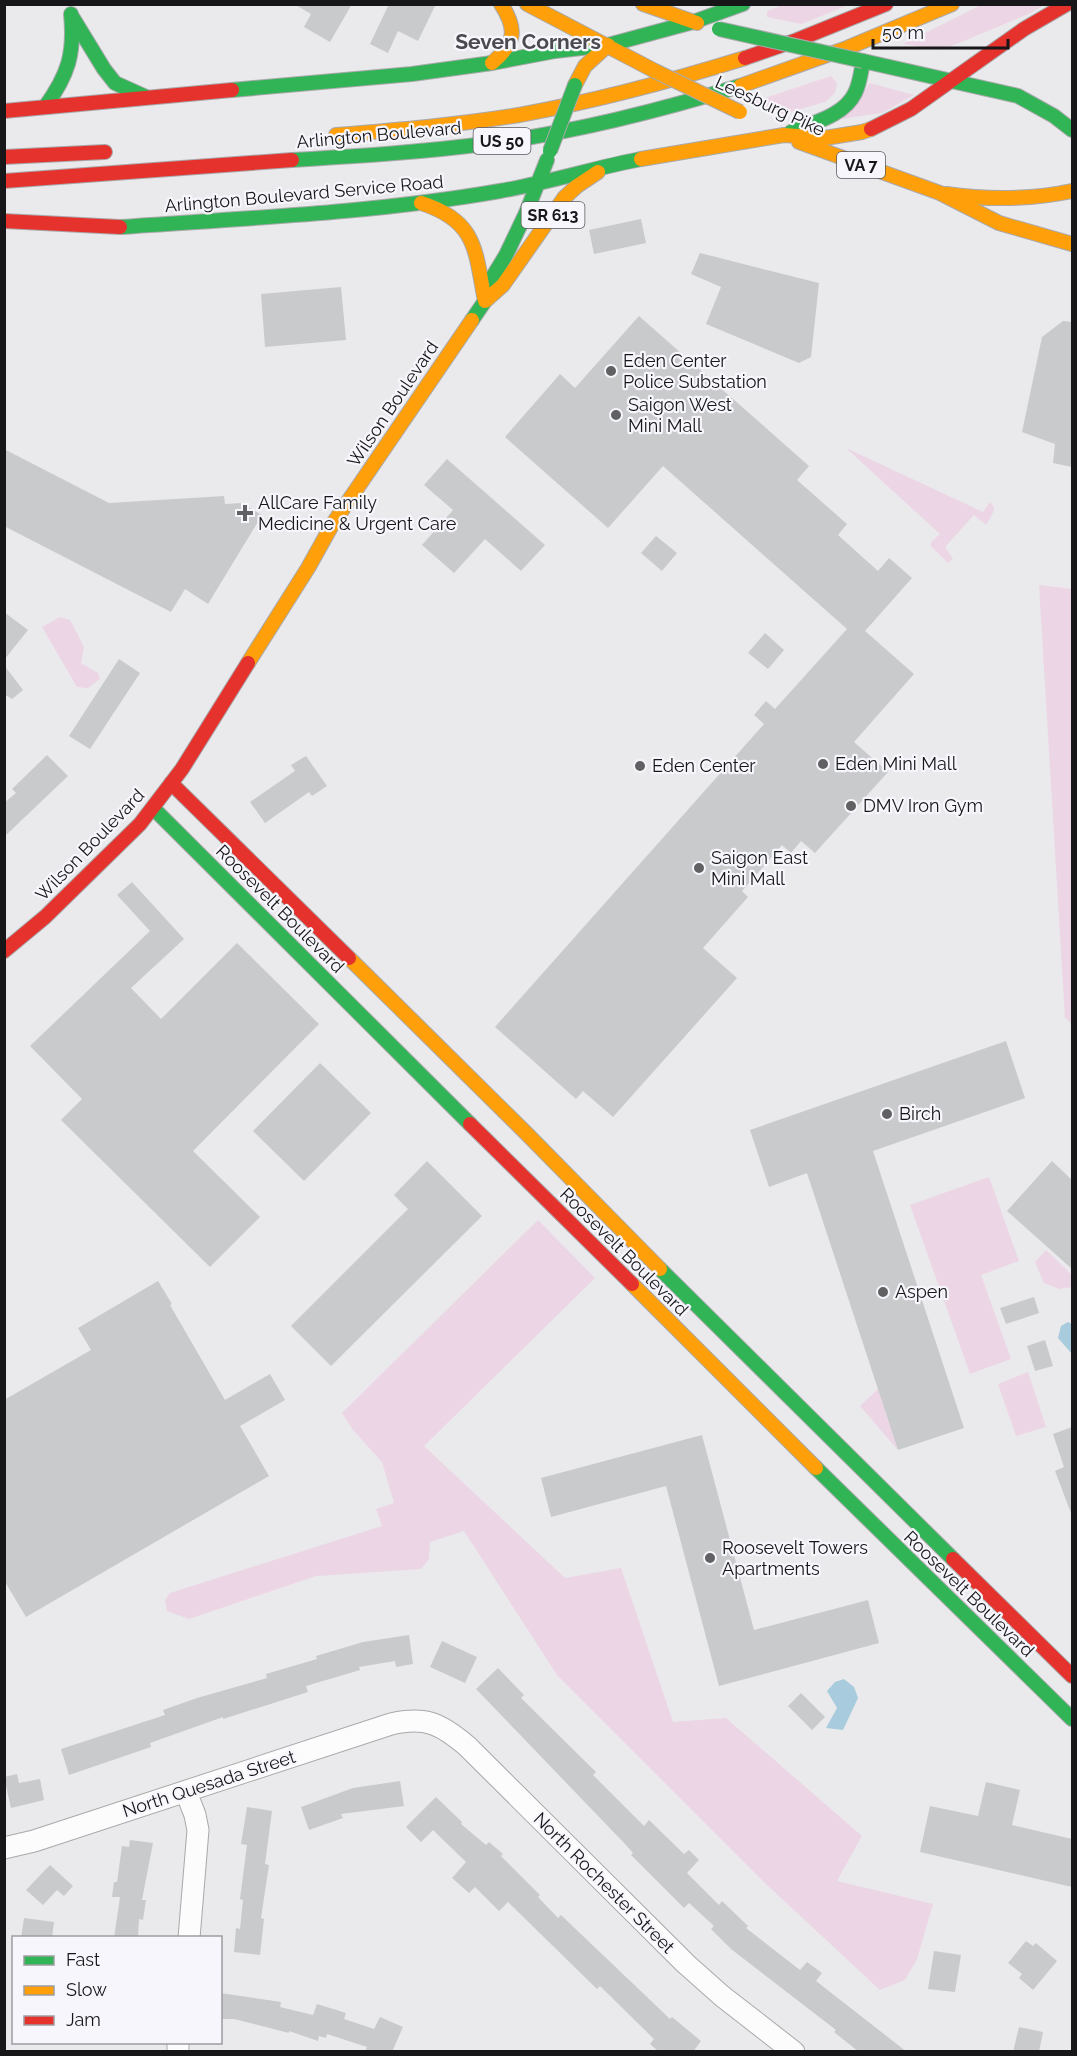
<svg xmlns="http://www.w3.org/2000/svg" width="1077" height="2056" font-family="Raleway,sans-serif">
<rect width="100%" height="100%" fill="#eaeaed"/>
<path fill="#ecd5e4" d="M783,5H848L802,24L767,17V11Z
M981,5H1044L1031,13L942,50L903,44Z
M831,76L837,83L835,93L825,102L783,114L753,102Z
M870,83L914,95L882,113L841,119Z
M846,448L983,512L990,502L994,507L993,513L986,525L974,515L945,547L953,559L948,563L931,546V542L940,534Z
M1039,585L1072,589V1024L1065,1018Z
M60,617L70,620L84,647L81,663L98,673L100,679L88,688L77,687L42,627Z
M989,1177L1019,1261L981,1275L1011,1359L970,1374L910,1205Z
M538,1220L595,1278L424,1446L565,1578L621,1568L673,1722L726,1718L862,1836L837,1881L933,1904L917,1959L905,1980L880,1990L767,1885L557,1675L464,1531L430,1542L429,1559L421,1569L316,1576L189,1619L167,1611L165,1600L170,1593L382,1526L376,1509L394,1503L382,1462L353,1430L342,1413Z
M1046,1250L1072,1275V1287L1059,1289L1044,1283L1035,1262Z
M1028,1372L1046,1427L1016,1436L998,1384Z
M878,1389L898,1450L860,1406Z"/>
<path fill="#a8cbdd" d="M1068,1322L1072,1324V1354L1058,1338L1061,1326Z
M844,1679L854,1687L858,1698L843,1730L826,1728L837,1708L827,1691L835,1682Z"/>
<path fill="#c9cacc" d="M294,4H352L330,42L304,27L311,14Z
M389,4H436L418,41L398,31L388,53L370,44Z
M641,219L646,243L594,254L589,230Z
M700,253L819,283L811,357L799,363L706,324L721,287L691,274Z
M341,287L346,340L265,347L261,294Z
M639,316L809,466L797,480L847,524L838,535L878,571L889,558L912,578L865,631L914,674L854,742L888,772L815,853L801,841L791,853L782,845L742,891L748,897L703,948L737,978L613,1117L583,1091L576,1099L495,1027L764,724L754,715L766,701L775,709L847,629L663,466L608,528L505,437L560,374L575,388Z
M1063,321L1072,322V467L1053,463L1055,444L1022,432L1042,337Z
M4,449L109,503L224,496L225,504L241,503L262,515L208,604L185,589L171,612L4,526Z
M447,459L545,545L521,571L485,539L454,573L422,545L453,510L424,485Z
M656,536L677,553L662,571L641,553Z
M4,612L28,630L4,660Z
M765,633L784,650L768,669L748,653Z
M119,659L140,673L90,749L69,736Z
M4,665L23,690L12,699L4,694Z
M47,755L68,776L4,837V803L16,793L12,789Z
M306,756L327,786L312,796L309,792L265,823L250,802L295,771L291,765Z
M132,882L184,939L131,988L161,1019L237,943L319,1024L193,1151L260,1217L210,1267L61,1120L82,1099L30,1046L150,931L117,895Z
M1006,1041L1025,1098L873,1151L964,1428L898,1450L807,1173L769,1187L750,1130Z
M320,1063L371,1113L304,1181L253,1131Z
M427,1161L482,1216L331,1366L291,1326L408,1209L394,1195Z
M1052,1161L1072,1180V1269L1007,1211Z
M158,1281L172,1304L170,1305L225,1400L270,1374L285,1400L240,1426L269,1476L26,1617L4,1580V1400L91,1350L78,1328Z
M1034,1297L1039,1313L1006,1324L1000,1308Z
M1045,1340L1053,1366L1035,1371L1027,1346Z
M1072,1427V1513H1071L1055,1471L1064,1467L1053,1434Z
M702,1435L754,1630L868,1600L879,1643L719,1686L666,1486L551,1517L541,1478Z
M409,1635L413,1664L396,1667L395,1661L359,1667L360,1670L306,1686L308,1692L223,1719V1717L150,1743L151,1747L69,1775L61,1749L165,1715L163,1710L197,1698L267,1678L266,1674L317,1659L316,1656L363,1642Z
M442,1641L477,1657L465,1683L430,1667Z
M498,1668L524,1695L521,1698L596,1772L593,1775L644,1826L649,1820L684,1854L689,1850L699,1860L687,1873L719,1905L722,1901L748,1926L746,1928L800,1970L807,1962L822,1973L816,1981L907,2052H859L834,2032L836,2030L731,1949L711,1929L714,1926L689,1903L684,1908L631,1855L633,1853L626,1845L476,1689Z
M801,1693L825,1717L812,1730L788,1706Z
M17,1774L19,1783L40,1779L44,1800L11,1808L4,1777Z
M400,1781L404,1806L341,1814L343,1818L309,1830L301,1807L353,1788Z
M986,1782L1020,1790L1012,1825L1072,1839V1887L920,1852L930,1806L978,1816Z
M436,1797L462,1822L461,1824L486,1845L489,1842L503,1854L501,1856L540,1895L538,1897L558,1918L561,1915L670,2019L672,2017L701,2041L693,2052H659L650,2044L654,2039L600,1986L597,1989L508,1902L499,1911L475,1887L469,1893L452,1878L466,1862L433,1830L421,1842L406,1827Z
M247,1807L272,1811L265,1864L269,1865L261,1918L264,1919L260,1955L234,1952L236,1928L240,1929L243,1900L240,1899L247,1845L241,1844Z
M130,1840L153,1843L142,1900H146L143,1920L139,1919L138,1938H114L120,1897H112L114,1882H117L122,1846L129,1847Z
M50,1865L73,1886L64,1896L57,1890L43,1905L26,1890Z
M24,1918L54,1922L52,1938H21Z
M1026,1941L1033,1946L1036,1943L1057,1961L1033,1990L1019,1978L1022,1974L1008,1963Z
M934,1951L961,1955L955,1992L928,1989Z
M220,1993L281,2002L280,2007L313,2015L317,2004L346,2013L344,2019L374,2029L380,2017L403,2027L392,2052H365L367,2047L327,2034L326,2038L319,2036L318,2041L289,2031V2033L234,2019H220Z
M1019,2027L1043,2032L1039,2052H1013Z"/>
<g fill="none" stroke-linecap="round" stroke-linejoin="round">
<g stroke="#a9a9ac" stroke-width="23">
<path id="street" d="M186,1792L195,1815L198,1830L189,1938
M4,1848L34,1841L391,1724C426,1716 441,1724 467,1746L686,1964L722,1996L794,2052
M178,2052V2042"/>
</g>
<g stroke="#a9a9ac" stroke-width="16">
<path id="fast" d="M71,15L104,69L115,83L146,97
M232,90L412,74L492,63L555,51L608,45L693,22L743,4
M45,107C68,75 75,54 71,14
M791,132C812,123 844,116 855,93C860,83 861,72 863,61L1018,96L1054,116L1072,130
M292,160C359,156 425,152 492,143C576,132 658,111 740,86
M120,227C247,218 374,213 500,191C547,183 594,168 641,159
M472,320L485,301L492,278L506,255L526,213L547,160
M153,808L470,1124
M660,1269L953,1559
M816,1468L1072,1719"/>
</g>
<g stroke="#a9a9ac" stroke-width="16">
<path id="slow" d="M527,4L655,71
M643,4L697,23
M492,63C515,43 518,30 501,4
M575,85L585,66L608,45
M740,86L847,48L952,4
M336,135C397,130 458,125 519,115C596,101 671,81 745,58
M799,142L940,193L999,223L1072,244
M641,159L784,135L825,138L862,132L871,129
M946,194C989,200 1030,200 1072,191
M421,203C477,221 475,250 485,301L503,285L564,198L577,186L598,172
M248,663L308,568L332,525L472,320
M349,958L526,1133L660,1269
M632,1284L816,1468"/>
</g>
<g stroke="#a9a9ac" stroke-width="16">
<path id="jam" d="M745,58L797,40L886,4
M4,111L232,90
M871,129L911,109L1024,29L1067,4
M4,157L105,152
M4,181L292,160
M4,221L120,227
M171,783L349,958
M4,951L45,917L140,824L182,769L248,663
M470,1124L632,1284
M953,1559L1072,1676"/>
</g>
<use href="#street" stroke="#fcfcfc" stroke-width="21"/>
<use href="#fast" stroke="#30b455" stroke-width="14"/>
<use href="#slow" stroke="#ff9f0a" stroke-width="14"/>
<use href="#jam" stroke="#e5322d" stroke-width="14"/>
<g stroke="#a9a9ac" stroke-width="16" stroke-linecap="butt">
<path id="fast-bridge" d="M719,29L863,61
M550,151L575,85"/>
</g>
<g stroke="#a9a9ac" stroke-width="16" stroke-linecap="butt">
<path id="slow-bridge" d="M655,71L740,112"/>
</g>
<use href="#fast-bridge" stroke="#30b455" stroke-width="14"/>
<use href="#slow-bridge" stroke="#ff9f0a" stroke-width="14"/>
</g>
<g fill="#616163" stroke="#f6f6fc" stroke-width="2">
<circle cx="611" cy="371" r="6"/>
<circle cx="616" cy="415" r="6"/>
<path d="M242 504h6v6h6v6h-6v6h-6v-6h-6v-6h6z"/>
<circle cx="823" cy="764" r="6"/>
<circle cx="640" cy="766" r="6"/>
<circle cx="851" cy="806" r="6"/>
<circle cx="699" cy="868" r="6"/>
<circle cx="887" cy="1114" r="6"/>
<circle cx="883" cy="1292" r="6"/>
<circle cx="710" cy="1558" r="6"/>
</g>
<g text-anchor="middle" stroke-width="4.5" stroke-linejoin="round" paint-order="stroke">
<g fill="#f6f6fc" stroke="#5a5a5d" stroke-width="1.5">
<rect x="473.5" y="128" width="57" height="26" rx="4.5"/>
<rect x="837" y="152" width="48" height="26" rx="4.5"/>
<rect x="521.5" y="202" width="63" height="26" rx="4.5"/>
</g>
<g font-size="16" font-weight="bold" fill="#171719">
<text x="502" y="147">US 50</text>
<text x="861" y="171">VA 7</text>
<text x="553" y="221">SR 613</text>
</g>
<g font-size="18" fill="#171719" stroke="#f6f6fc">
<text transform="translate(770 106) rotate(25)" y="6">Leesburg Pike</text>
<text transform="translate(379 135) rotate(-5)" y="6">Arlington Boulevard</text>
<text transform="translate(304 194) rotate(-5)" y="6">Arlington Boulevard Service Road</text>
<text transform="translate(393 404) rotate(-56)" y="6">Wilson Boulevard</text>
<text transform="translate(90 845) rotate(-46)" y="6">Wilson Boulevard</text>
<text transform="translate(280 909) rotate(45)" y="6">Roosevelt Boulevard</text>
<text transform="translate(624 1252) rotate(45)" y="6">Roosevelt Boulevard</text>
<text transform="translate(969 1594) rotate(44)" y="6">Roosevelt Boulevard</text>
<text transform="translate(209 1784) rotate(-18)" y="6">North Quesada Street</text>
<text transform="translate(604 1883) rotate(45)" y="6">North Rochester Street</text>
</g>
<g font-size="18" fill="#171719" stroke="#f6f6fc" text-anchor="start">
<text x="623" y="367">Eden Center<tspan x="623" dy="21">Police Substation</tspan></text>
<text x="628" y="411">Saigon West<tspan x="628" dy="21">Mini Mall</tspan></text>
<text x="258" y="509">AllCare Family<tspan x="258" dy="21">Medicine &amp; Urgent Care</tspan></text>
<text x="835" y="770">Eden Mini Mall</text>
<text x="652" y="772">Eden Center</text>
<text x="863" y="812">DMV Iron Gym</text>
<text x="711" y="864">Saigon East<tspan x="711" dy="21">Mini Mall</tspan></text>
<text x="899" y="1120">Birch</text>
<text x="895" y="1298">Aspen</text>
<text x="722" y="1554">Roosevelt Towers<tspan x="722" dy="21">Apartments</tspan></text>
</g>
<g font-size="21" font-weight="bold" fill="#4a4a4f" stroke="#f6f6fc">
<text x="528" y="49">Seven Corners</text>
</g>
</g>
<rect width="1077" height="2056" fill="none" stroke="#171719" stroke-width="12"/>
<rect x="12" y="1936" width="210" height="108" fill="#f6f6fc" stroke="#9d9da1" stroke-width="1.5"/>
<rect x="24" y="1956" width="30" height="9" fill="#30b455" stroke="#9d9da1" stroke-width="1.5"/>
<text x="66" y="1966" font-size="18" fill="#171719">Fast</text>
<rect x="24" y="1986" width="30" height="9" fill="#ff9f0a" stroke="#9d9da1" stroke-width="1.5"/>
<text x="66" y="1996" font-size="18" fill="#171719">Slow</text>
<rect x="24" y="2016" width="30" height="9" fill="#e5322d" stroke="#9d9da1" stroke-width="1.5"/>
<text x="66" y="2026" font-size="18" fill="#171719">Jam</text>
<path d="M873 39v9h135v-9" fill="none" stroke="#171719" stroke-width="3"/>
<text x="882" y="39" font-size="18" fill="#171719" stroke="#f6f6fc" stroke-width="4.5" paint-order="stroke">50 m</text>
</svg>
